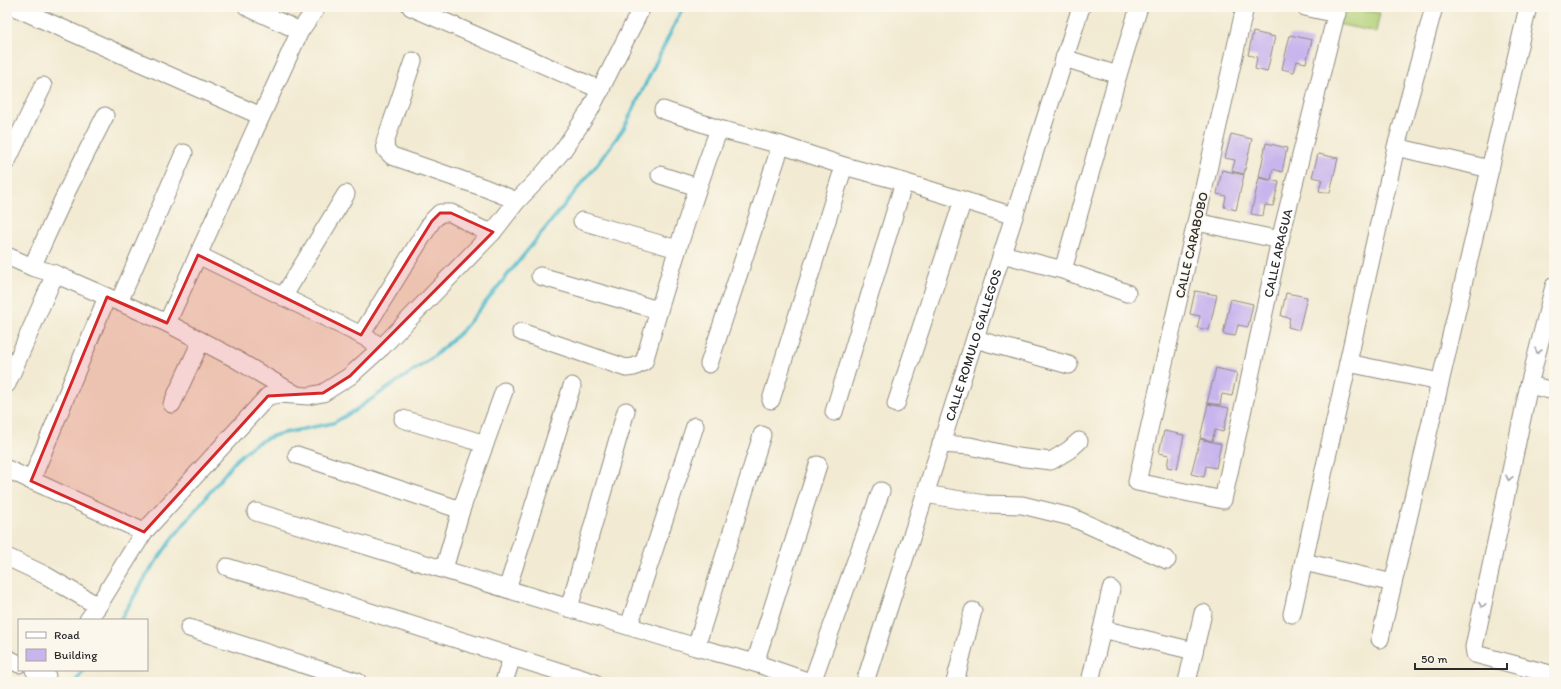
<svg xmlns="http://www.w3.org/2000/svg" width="1561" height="689" font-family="Itim,sans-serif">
<rect width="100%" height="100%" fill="#fbf7ec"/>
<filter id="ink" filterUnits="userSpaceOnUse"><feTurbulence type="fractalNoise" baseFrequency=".025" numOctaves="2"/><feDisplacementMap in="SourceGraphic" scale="8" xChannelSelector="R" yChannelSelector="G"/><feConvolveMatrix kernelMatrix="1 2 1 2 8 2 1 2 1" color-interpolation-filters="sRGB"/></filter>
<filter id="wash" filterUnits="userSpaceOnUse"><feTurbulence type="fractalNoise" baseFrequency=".012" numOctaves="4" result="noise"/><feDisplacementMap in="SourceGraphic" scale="16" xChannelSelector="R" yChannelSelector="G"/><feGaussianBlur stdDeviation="0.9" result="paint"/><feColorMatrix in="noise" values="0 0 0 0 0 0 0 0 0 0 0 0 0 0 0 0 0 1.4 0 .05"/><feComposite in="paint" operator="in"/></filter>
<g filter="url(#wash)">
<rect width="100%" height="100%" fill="#f2ead2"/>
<path fill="#b2d077" stroke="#6e7e51" d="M1341,7L1380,13L1376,32L1337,24Z"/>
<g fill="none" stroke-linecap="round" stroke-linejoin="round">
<path stroke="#50bbcc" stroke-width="3.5" d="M120,620L148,573L172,539L236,460L252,446L265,439L279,434L333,423L351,413L432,358L462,331L596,166L624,128L683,7
M75,682L84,670"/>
</g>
<g id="blocks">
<path fill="#c8b5ed" d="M1253,32L1275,37L1267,72L1255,69L1257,57L1248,55Z
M1290,35L1312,40L1306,63L1297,61L1294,72L1282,69Z
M1231,134L1252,139L1244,174L1232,171L1235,160L1225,158Z
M1266,143L1287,148L1282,172L1273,169L1271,180L1259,177Z
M1318,154L1338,158L1330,193L1319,191L1322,179L1312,177Z
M1222,170L1244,175L1236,210L1224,207L1226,196L1217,194Z
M1259,178L1279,182L1273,206L1265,205L1263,216L1251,214Z
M1195,291L1217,295L1209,330L1197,328L1200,316L1190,314Z
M1286,293L1307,297L1299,330L1288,327L1290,318L1281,316Z
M1231,299L1253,304L1248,327L1238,325L1235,336L1223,334Z
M1216,368L1237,373L1232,396L1222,394L1220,405L1207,403Z
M1208,404L1229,408L1223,432L1215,430L1212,441L1200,438Z
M1164,431L1184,435L1177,469L1167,467L1169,455L1159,453Z
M1200,439L1221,444L1216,468L1206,466L1204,477L1191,474Z"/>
</g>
</g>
<g filter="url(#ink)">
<use href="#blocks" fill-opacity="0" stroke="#8e8a7e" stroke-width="1"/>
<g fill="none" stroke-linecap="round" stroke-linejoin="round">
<g stroke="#8e8a7e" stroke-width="19">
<g id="minor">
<path d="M14,7L261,116"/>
<path d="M247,7L300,31"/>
<path d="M411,7L601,90"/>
<path id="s1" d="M1245,7L1137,482L1223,500L1280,240L1338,7"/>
<path d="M1305,7L1337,14"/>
<path d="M1064,58L1118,75"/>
<path d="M413,61L385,142L386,150L392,156L485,188L517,201"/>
<path d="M663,110L719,129"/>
<path d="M1396,147L1490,169"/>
<path d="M7,161L43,86"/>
<path d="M660,175L697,187"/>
<path d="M582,221L677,249"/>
<path d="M1197,222L1280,240"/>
<path d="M1002,254L1063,270"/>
<path d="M198,255L361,335L382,347"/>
<path d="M7,256L32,267L55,274L167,323L232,357L295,394"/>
<path d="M32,267L67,191L105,116"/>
<path d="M540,276L658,310"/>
<path d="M1554,286L1529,385L1474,647L1475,654L1554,675"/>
<path d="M1127,293L1063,270L1118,75L1139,7"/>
<path d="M283,297L346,194"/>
<path d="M119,302L184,153"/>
<path d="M167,323L300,31L317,7"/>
<path d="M521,332L626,368L634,367L644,362C666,284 690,206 719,129L781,145L844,166L904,182L1014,216"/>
<path d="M361,335L432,221L440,213H451L481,229L493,232"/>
<path d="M975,339L1069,365"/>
<path d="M1348,363L1440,382"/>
<path d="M709,364L781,145"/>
<path d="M7,384L55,274"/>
<path d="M1529,385L1554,391"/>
<path d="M771,400L844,166"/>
<path d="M172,404L201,341"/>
<path d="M896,404L963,200"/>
<path d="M834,412L904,182"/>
<path d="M403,419L485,444"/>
<path d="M941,444L970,446L1017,457L1051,461L1069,450L1079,441"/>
<path d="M297,455L461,510"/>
<path d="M7,469L144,532"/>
<path d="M31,481L107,297"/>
<path d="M925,494L985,504L1022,505L1071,517L1167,560"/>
<path d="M256,512L696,647L755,663L810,682"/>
<path d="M7,557L45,575L98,606"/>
<path d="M1304,562L1393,583"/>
<path d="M227,567L593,682"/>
<path d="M444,569L461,510L504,391"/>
<path d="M507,589L572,386"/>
<path d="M569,608L626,411"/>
<path d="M1292,614L1396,147L1434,7"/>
<path d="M88,620L98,606L144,532L268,396L280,394L308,396L323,393L350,376L382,347L493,232L517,201L544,173L563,150L590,110L642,7"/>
<path d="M629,626L695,426"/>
<path d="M189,628L358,682"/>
<path d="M1102,629L1194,651"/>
<path d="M1380,639L1528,7"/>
<path d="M696,647L762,435"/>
<path d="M7,658L19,664"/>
<path d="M755,663L818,465"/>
<path d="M34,670L47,676"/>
<path d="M504,682L512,657"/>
<path d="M812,682L881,491"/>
<path id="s2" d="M865,682L1081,7"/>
<path d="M955,682L973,611"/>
<path d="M1090,682L1111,589"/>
<path d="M1187,682L1203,613"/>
</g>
</g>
<use href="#minor" stroke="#fff" stroke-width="17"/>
</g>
<defs><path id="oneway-chevron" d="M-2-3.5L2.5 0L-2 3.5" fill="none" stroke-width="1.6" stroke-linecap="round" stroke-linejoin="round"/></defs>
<g stroke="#a0a0a0">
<use href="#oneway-chevron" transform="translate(1538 351) rotate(104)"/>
<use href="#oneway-chevron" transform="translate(1509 478) rotate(102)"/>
<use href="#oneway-chevron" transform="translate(1482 605) rotate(102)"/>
</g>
</g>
<path fill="#d62828" fill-opacity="0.2" stroke="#d62828" stroke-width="3" stroke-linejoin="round" d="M440,213H451L493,232L350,376L323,393L268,396L144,532L31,481L107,297L167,323L198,255L361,335L432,221Z"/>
<g text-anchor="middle" stroke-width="3" stroke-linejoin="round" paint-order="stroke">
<g font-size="13" fill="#2b2b2b" stroke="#fbf7ec">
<text transform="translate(1191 245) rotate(-77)" y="5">CALLE CARABOBO</text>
<text dy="5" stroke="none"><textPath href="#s1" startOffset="828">CALLE ARAGUA</textPath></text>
<text dy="5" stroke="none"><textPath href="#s2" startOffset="354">CALLE ROMULO GALLEGOS</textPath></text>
</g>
</g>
<rect width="1561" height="689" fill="none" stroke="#fbf7ec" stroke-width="24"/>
<rect x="18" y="619" width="130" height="52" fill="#fbf7ec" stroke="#a8a59f"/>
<rect x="26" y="632" width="20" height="6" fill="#ffffff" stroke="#a8a59f"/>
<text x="54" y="639" font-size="12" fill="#2b2b2b">Road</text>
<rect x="26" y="649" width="20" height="12" fill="#c8b5ed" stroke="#a8a59f"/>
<text x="54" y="659" font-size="12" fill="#2b2b2b">Building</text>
<path d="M1415 663v6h92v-6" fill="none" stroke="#2b2b2b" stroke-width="2"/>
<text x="1421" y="663" font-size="12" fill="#2b2b2b" stroke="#fbf7ec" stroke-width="3" paint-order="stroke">50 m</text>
</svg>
